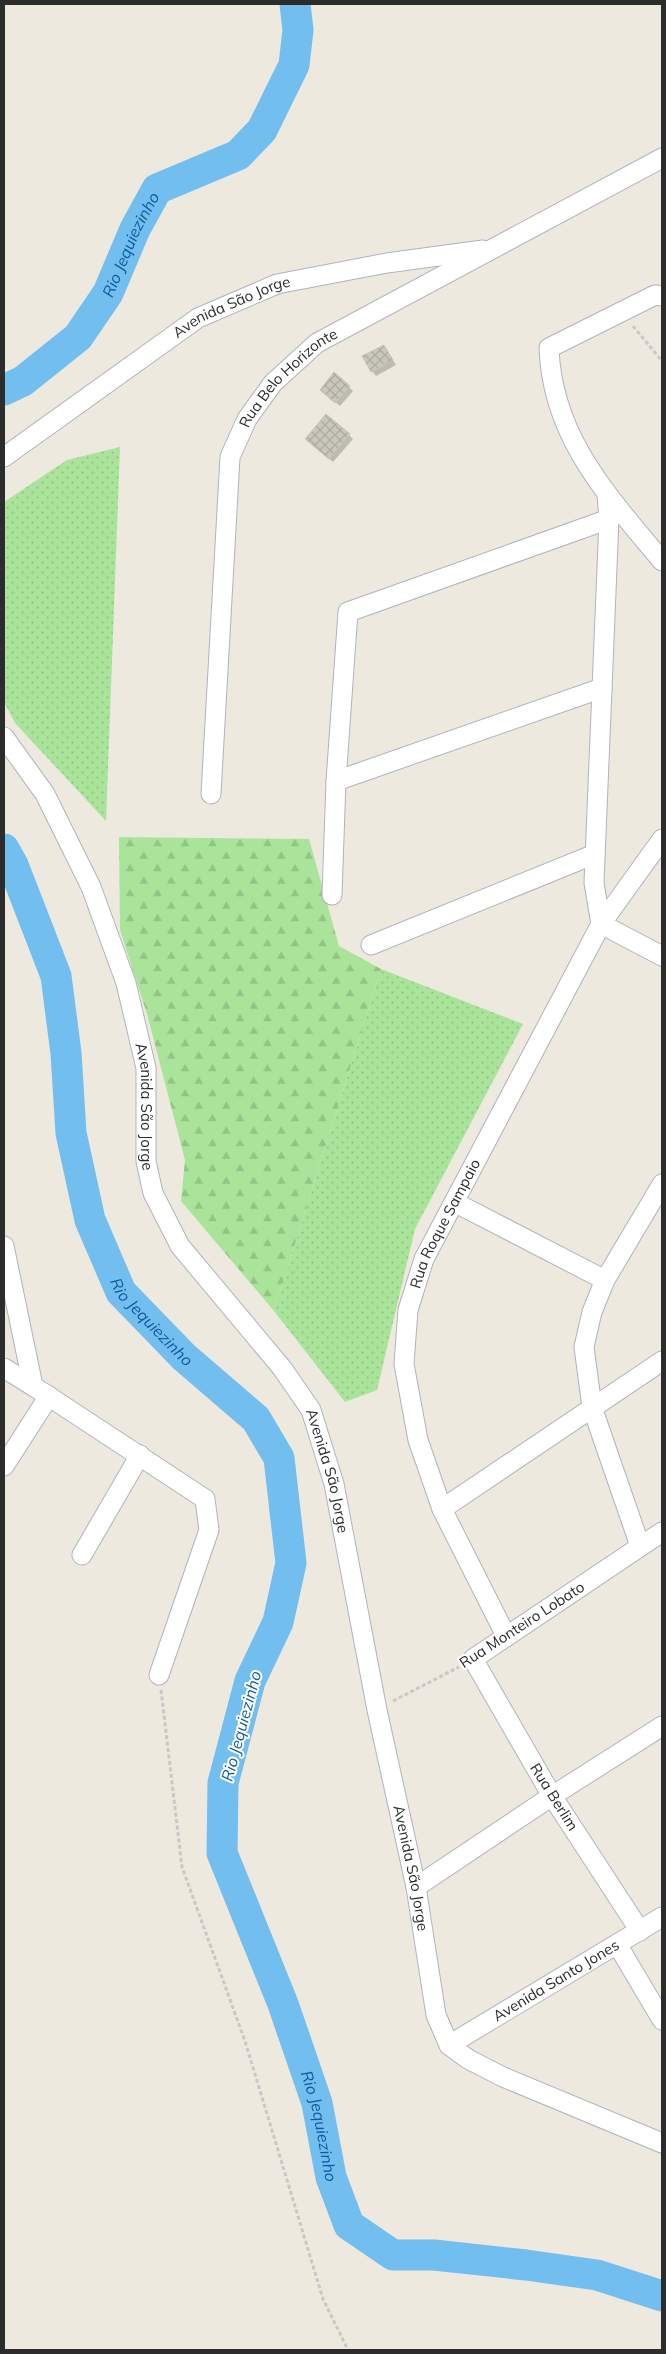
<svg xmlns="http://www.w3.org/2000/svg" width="666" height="2354" font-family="Mulish,sans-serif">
<defs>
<pattern id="grass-dots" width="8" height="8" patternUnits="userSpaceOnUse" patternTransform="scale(1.25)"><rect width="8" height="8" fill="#aae49b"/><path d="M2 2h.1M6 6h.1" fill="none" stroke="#92c486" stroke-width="1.8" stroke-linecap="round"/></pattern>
<pattern id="forest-firs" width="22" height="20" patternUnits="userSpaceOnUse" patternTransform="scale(1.25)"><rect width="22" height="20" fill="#aae49b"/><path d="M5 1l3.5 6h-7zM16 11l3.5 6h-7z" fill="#92c486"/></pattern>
<pattern id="building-cross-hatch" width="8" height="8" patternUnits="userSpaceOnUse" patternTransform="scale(1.25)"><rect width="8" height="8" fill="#c9c7bc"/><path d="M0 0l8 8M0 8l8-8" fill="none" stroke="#adaba2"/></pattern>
</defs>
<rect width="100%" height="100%" fill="#ede9de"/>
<path fill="url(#grass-dots)" d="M120,447L106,821L15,723L4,702V502L67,460Z
M381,969L523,1024L415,1229L377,1390L345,1402L274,1311Z"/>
<path fill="url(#forest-firs)" d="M119,837L309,839L339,946L381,969L274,1311L181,1201L185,1160L147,1014L120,930Z"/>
<path fill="#0003" d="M384,346L396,365L376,376L372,371Z
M349,387L353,391L340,406L326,394Z
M349,435L353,439L333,462L310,443Z"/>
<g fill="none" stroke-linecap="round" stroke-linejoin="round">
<g stroke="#71beef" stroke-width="31">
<path id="s1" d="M4,390L23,381L78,337L108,293L135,229L157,189L238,155L262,130L294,65L298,30L295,4"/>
<path id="s2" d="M4,849L13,865L56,976L66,1053L71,1133L90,1220L121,1292L184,1357L256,1419L279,1458L291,1563L278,1622L250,1681L223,1783L222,1853L283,2004L317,2103L331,2177L349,2225L393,2255H434L526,2265L597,2275L662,2296"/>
</g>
</g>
<path fill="url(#building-cross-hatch)" stroke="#c9c5b8" d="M384,345L393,360L371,372L362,356Z
M334,372L350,386L335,403L320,390Z
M326,414L350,434L329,459L305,439Z"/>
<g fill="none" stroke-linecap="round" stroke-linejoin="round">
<g stroke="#b2b2bf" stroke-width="21">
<g id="minor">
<path d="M662,296L655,295L549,348C552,437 608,496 662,561"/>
<path id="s3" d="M4,457L198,318L277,284L387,263L483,250"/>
<path id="s4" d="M4,737L45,794L91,887L126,983L146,1068V1161L153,1193L180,1246L282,1368L311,1410L334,1484L377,1710L416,1887L436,2015L449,2045L468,2059L503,2077L662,2143"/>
<path d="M336,781L602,688"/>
<path id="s5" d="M211,794L230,457L247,419L273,383L317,343L662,158"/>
<path d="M332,895L336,781L348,612L609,519"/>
<path d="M601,924L594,883L609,519L607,495"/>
<path d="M601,924L662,956"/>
<path d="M371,945L595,854"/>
<path d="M454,1202L605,1280"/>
<path d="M4,1246L33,1386L205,1499L209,1530L159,1675"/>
<path d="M4,1368L33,1386"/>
<path d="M4,1466L49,1396"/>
<path d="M442,1509L662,1361"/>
<path d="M640,1546L592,1407L584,1347L592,1312L605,1280L662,1184"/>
<path d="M82,1555L140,1455"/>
<path id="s6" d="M506,1636L442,1509L418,1440L404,1364L408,1310L424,1259L601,924L662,839"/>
<path d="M416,1887L552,1796L662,1726"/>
<path d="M640,1931L552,1796L473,1659L662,1532"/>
<path d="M617,1944L662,2020"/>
<path id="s7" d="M449,2045L662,1917"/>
</g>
</g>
<path stroke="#c8c8c8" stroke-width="3" stroke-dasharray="4 2.5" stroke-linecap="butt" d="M633,326L662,361
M161,1690L182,1867L245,2041L323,2299L348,2350
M393,1701L459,1667"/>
<use href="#minor" stroke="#fff" stroke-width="19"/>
</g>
<g text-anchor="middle" stroke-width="4" stroke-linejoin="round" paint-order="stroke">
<g font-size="15" fill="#2c2c2c" stroke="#fff">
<text dy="5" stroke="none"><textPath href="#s3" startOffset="274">Avenida São Jorge</textPath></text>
<text dy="5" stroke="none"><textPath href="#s5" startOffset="438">Rua Belo Horizonte</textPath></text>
<text dy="5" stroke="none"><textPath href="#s4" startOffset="402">Avenida São Jorge</textPath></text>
<text dy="5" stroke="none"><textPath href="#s6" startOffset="441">Rua Roque Sampaio</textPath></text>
<text dy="5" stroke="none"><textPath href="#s4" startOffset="822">Avenida São Jorge</textPath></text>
<text transform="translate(522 1625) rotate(-33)" y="5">Rua Monteiro Lobato</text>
<text transform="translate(554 1797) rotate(58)" y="5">Rua Berlim</text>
<text dy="5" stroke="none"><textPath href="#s4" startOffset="1228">Avenida São Jorge</textPath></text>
<text dy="5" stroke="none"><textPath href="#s7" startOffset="125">Avenida Santo Jones</textPath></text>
</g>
<g font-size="16" font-style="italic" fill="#0d5a9e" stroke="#fff">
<text dy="6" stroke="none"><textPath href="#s1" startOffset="198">Rio Jequiezinho</textPath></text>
<text dy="6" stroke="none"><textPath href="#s2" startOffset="505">Rio Jequiezinho</textPath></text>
<text transform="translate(241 1726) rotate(-75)" y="6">Rio Jequiezinho</text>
<text dy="6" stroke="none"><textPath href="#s2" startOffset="1391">Rio Jequiezinho</textPath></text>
</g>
</g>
<rect width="666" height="2354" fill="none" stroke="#2c2c2c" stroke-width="10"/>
</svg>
